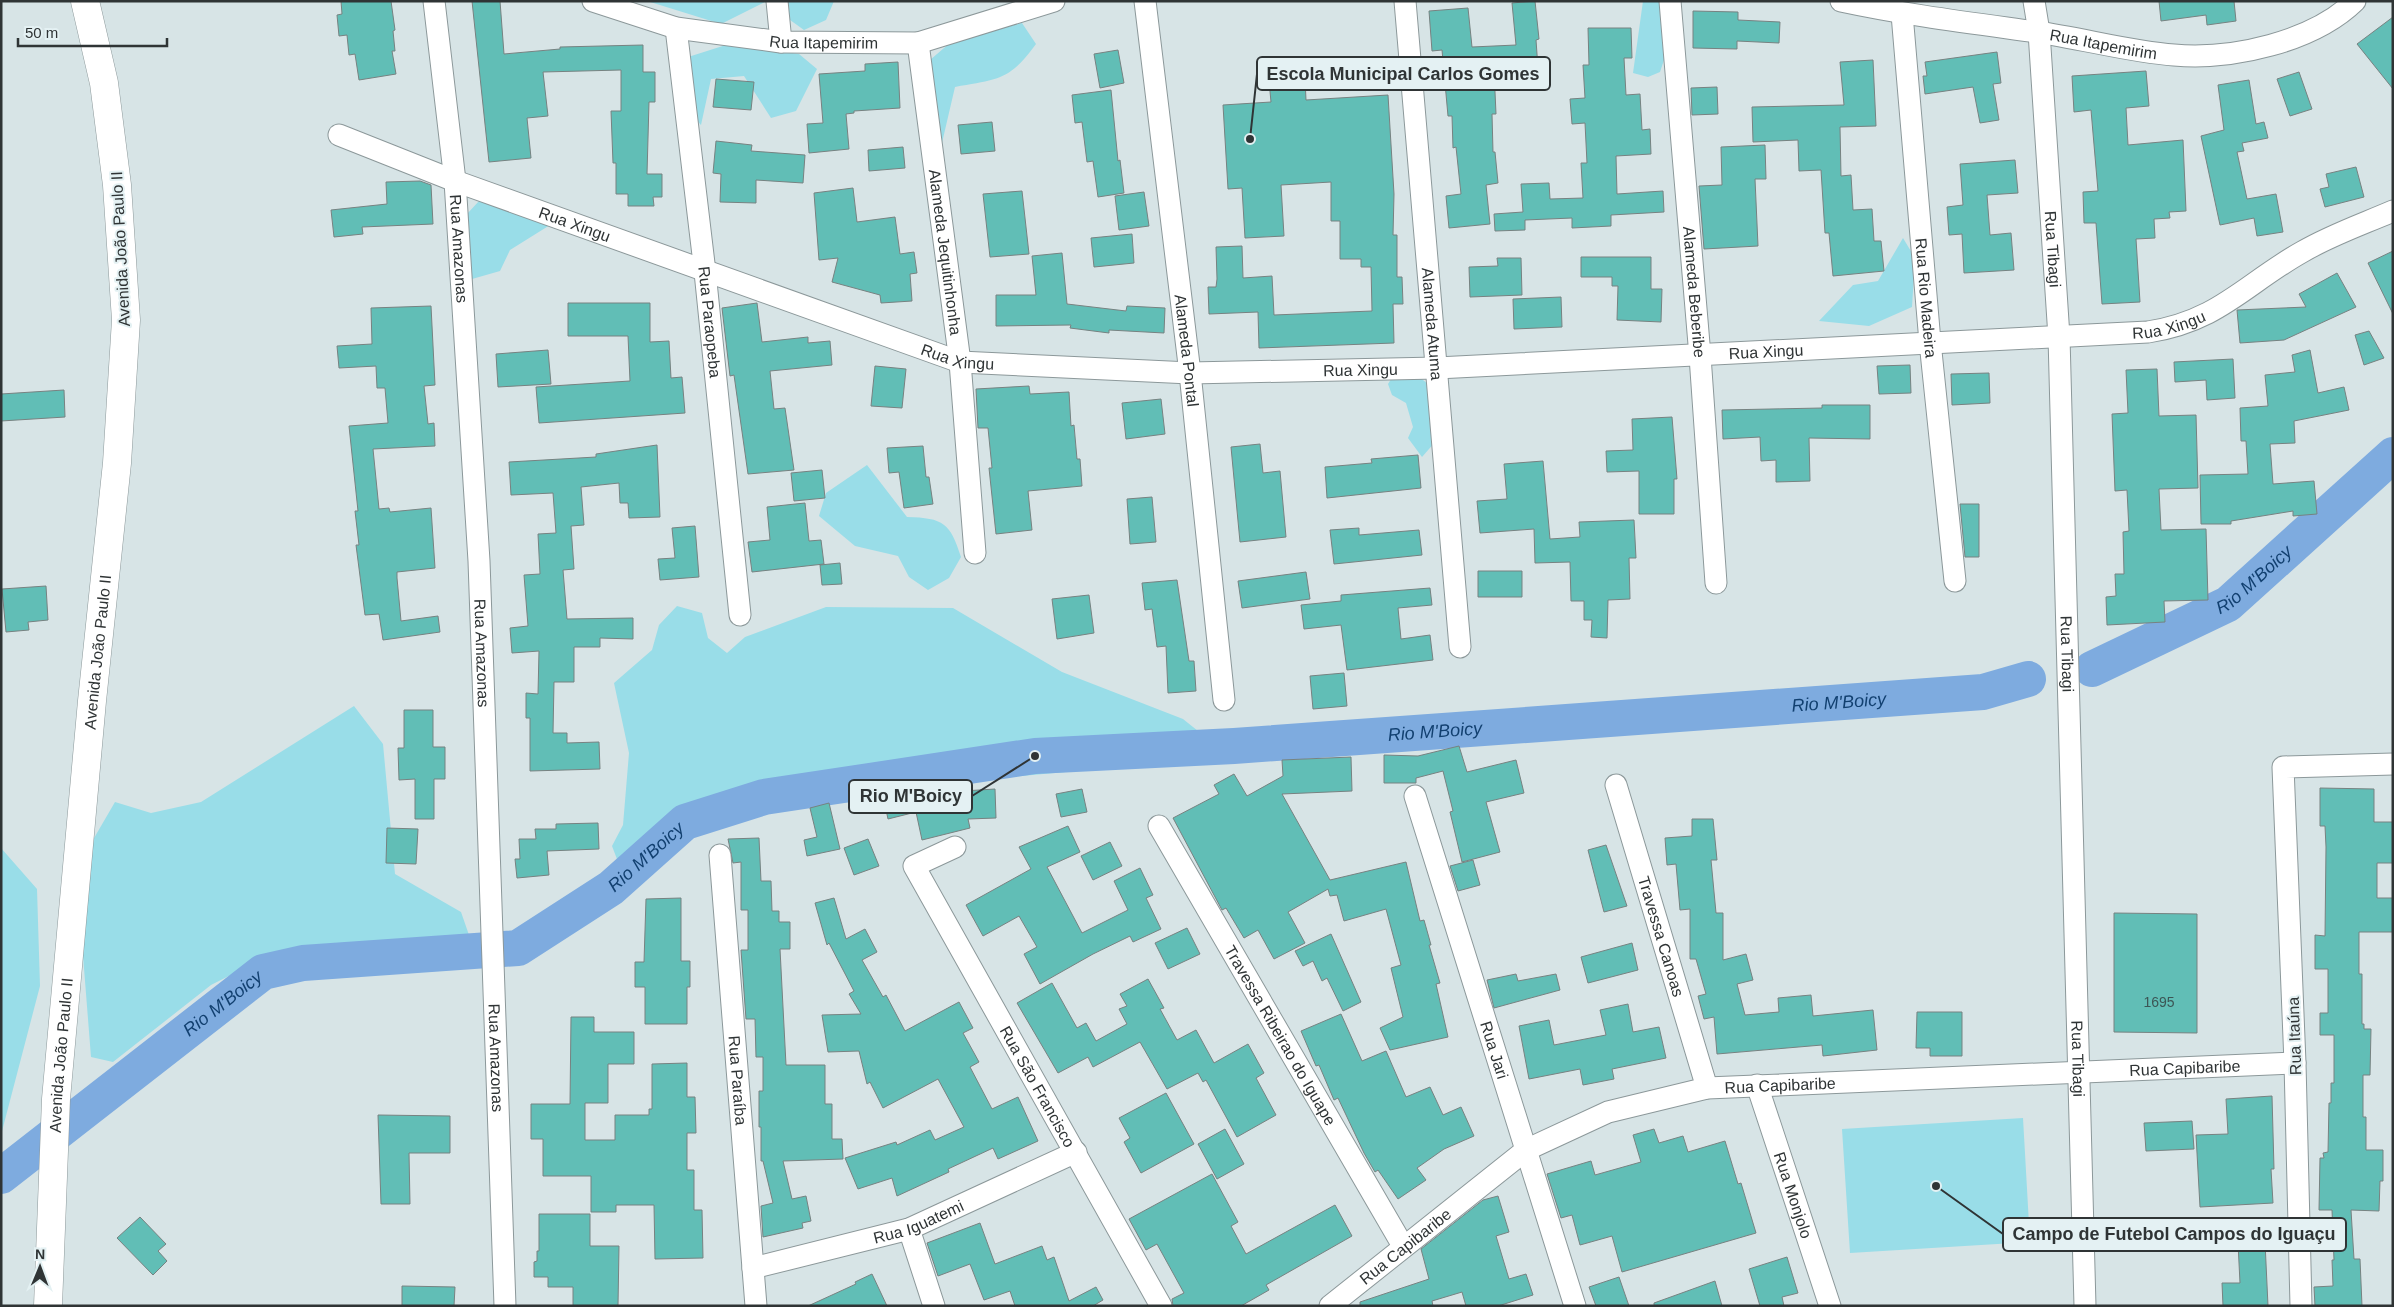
<svg xmlns="http://www.w3.org/2000/svg" width="2394" height="1307" font-family="Arial,sans-serif">
<rect width="100%" height="100%" fill="#d7e4e6"/>
<path fill="#99dde8" d="M647,1H834L826,20L804,30L765,2L721,24Z
M1643,1H1663L1666,54L1660,72L1648,77L1633,73Z
M1022,23L1036,44C1009,81 999,79 955,87L938,160L916,72L951,42Z
M729,44L799,54L817,69L796,111L771,118L744,76L711,79L701,125L683,106L685,58Z
M479,201L500,203L550,225L510,250L500,271L472,279L467,214Z
M1903,238L1915,258L1912,307L1869,326L1819,321L1853,285L1878,281Z
M1413,372L1428,384L1436,441L1422,457L1408,438L1413,427L1406,403L1392,395L1388,384L1393,376Z
M867,465L907,517C944,518 950,523 961,557L949,578L928,590L909,577L898,556L855,546L819,516L826,493Z
M677,606L702,613L708,638L727,653L745,637L826,607L953,608L1062,672L1183,719L1203,735L1199,760L988,779L915,799L746,807L702,825L667,859L620,867L612,846L623,825L629,753L614,683L652,650L659,625Z
M354,706L383,744L395,874L461,912L469,935L423,949L351,943L276,952L211,985L113,1062L91,1057L78,892L90,845L115,802L151,813L201,802Z
M1,848L37,889L40,986L1,1135Z
M2023,1118L2030,1242L1850,1253L1842,1129Z"/>
<g fill="none" stroke-linecap="round" stroke-linejoin="round">
<g stroke="#7eabdf" stroke-width="36">
<path id="s1" d="M2092,669L2228,604L2393,455"/>
<path id="s2" d="M1,1176L263,972L303,963L518,948L611,888L685,822L764,797L1035,756L1234,746L1983,692L2028,679"/>
</g>
</g>
<path fill="#61beb6" stroke="#778281" d="M341,1H391L395,30L393,31L395,51H392L396,74L359,80L355,54L349,55L347,35L339,36L337,15L342,14Z
M472,1H500L504,54L560,49V47L643,45V72H655V102H649L647,174H662V197H653L654,206H628V194H616V163H613L611,111H621V70L543,72L548,116L527,118L531,158L489,162Z
M1535,1L1539,39L1536,40L1538,68L1494,70L1496,114H1492L1493,152H1495L1498,183L1486,185L1490,224L1449,228L1446,196L1461,194L1456,147L1453,148L1452,116H1448L1442,50L1432,51L1429,11L1468,8L1472,47L1516,45L1512,3Z
M2159,1H2234L2236,21L2207,25L2206,15L2161,21Z
M1693,11L1738,12V20L1780,22L1779,43L1737,41V49L1693,48Z
M2393,17V89L2357,44Z
M1588,28H1631L1632,58H1624L1626,95L1640,94L1642,130L1650,129L1651,154L1616,156L1617,194L1663,191L1664,212L1611,215V226L1572,228V218L1525,220V230L1495,231L1494,214L1523,212L1521,184L1549,183L1550,199L1583,198L1581,163H1587L1585,123L1572,124L1570,99L1585,98L1583,65H1589Z
M1118,50L1124,83L1100,88L1094,54Z
M1997,52L2001,83L1993,84L1999,120L1980,123L1973,87L1925,94L1923,76H1927L1925,62Z
M1873,60L1876,126L1840,127L1841,176L1851,175L1853,210L1872,209L1874,241H1881L1884,271L1833,276L1829,233H1825L1821,170L1799,171L1798,140L1753,142L1752,107L1844,105L1840,62Z
M898,62L900,108L854,111V113L846,114L849,149L809,153L807,124L823,123L819,74L865,71V64Z
M2146,71L2149,106L2126,108L2128,145L2183,140L2186,211L2169,212L2170,218L2154,219L2155,238L2136,239L2140,302L2102,304L2096,223H2084L2083,192L2098,191L2091,110L2074,112L2072,76Z
M2299,72L2312,109L2290,116L2277,79Z
M716,79L754,82L751,110L713,107Z
M1305,79L1306,100L1388,95L1394,194L1393,235H1397V277H1402L1403,304H1393L1394,343L1259,348L1258,312L1209,314L1208,287H1216L1217,279L1216,247L1242,246L1243,278L1272,276L1274,315L1372,311L1371,267H1361V259H1340V221H1331V182L1281,185L1284,236L1245,238L1242,188L1228,189L1223,105L1271,102L1269,81Z
M2249,80L2256,124L2264,122L2268,138L2242,143L2244,151L2237,152L2247,199L2276,194L2283,232L2257,236L2254,218L2220,225L2201,136L2224,130L2218,85Z
M1717,87L1718,114L1692,115L1691,88Z
M1111,90L1118,161L1120,160L1124,193L1098,197L1093,161L1087,162L1082,122L1075,123L1072,95Z
M992,122L995,151L961,154L958,125Z
M716,141L752,145L751,151L805,155L803,183L756,180V203L720,202L721,174L713,173Z
M1765,145L1766,179H1755L1758,246L1704,249L1699,186L1722,185L1721,147Z
M903,147L905,168L869,171L868,150Z
M2015,160L2018,193L1987,195L1990,235L2011,233L2014,270L1964,273L1962,234L1949,235L1947,207L1963,205L1960,164Z
M2356,167L2364,197L2325,207L2320,189L2329,187L2326,174Z
M420,181L431,185L433,224L362,227L363,234L334,237L331,210L387,204L386,182Z
M853,188L857,222L895,217L900,254L914,252L917,273L910,274L912,301L881,303L880,295L832,282L838,258L819,260L814,193Z
M1022,191L1029,254L990,257L983,194Z
M1144,192L1149,226L1119,230L1115,196Z
M1132,234L1134,263L1094,267L1091,238Z
M2393,251V314L2368,263Z
M1062,253L1067,304L1126,311L1127,306L1165,308L1164,333L1109,330V333L1070,328L1071,325L996,326V295H1036L1032,256Z
M1581,257H1651V289H1662L1661,322L1617,320L1618,286H1612V277H1581Z
M1497,258H1521L1522,295L1470,297L1469,267L1498,266Z
M2337,273L2356,307L2284,340L2240,343L2237,310L2306,307L2299,294Z
M1561,297L1562,327L1514,329L1513,299Z
M568,303H650V342L669,341L671,378L682,377L685,413L539,423L536,387L630,381L628,336H568Z
M757,303L762,342L808,337V343L830,341L832,365L770,371L774,409L785,408L794,470L748,474L734,375L730,376L722,308Z
M431,306L435,385L424,386L428,424L434,423L435,446L373,449L379,509L389,508L390,512L431,508L435,568L397,572V578L401,621L438,616L440,632L383,640L379,614L365,615L356,545H359L355,511H358L349,426L388,423L385,388H377L376,366L339,368L337,346L372,344L371,308Z
M2369,331L2384,358L2364,365L2355,335Z
M548,350L551,384L498,387L496,354Z
M2310,350L2318,393L2344,387L2349,410L2294,421L2295,443L2270,444L2273,484L2314,481L2317,514L2293,516V511L2231,521V524H2201L2200,475L2248,474L2246,441H2241L2240,408L2268,406L2265,375L2295,372L2292,355Z
M2233,359L2235,398L2207,400L2206,380L2175,382L2174,362Z
M1910,365L1911,393L1879,394L1877,366Z
M875,366L906,369L902,408L871,406Z
M2157,369L2159,416L2196,415L2198,488L2159,489L2161,530L2206,529L2208,600L2164,601L2165,622L2107,625L2106,597L2116,596L2115,574H2124L2123,532L2129,531L2127,490L2115,491L2112,414L2128,413L2126,370Z
M1989,373L1990,403L1952,405L1951,374Z
M1029,386L1030,394L1069,392L1071,426L1074,425L1077,459H1080L1082,486L1028,491L1032,530L996,534L989,468H992L988,428H978L976,389Z
M64,390L65,417L1,421V394Z
M1161,399L1165,434L1126,439L1122,403Z
M1822,405H1870V439L1809,438L1810,481L1776,482V460L1761,461L1760,437L1723,439L1722,410L1822,408Z
M1672,417L1677,479H1674V514H1639V471L1607,472L1606,451L1633,450L1632,419Z
M1260,444L1263,473L1280,471L1286,537L1240,542L1231,447Z
M657,445L660,517L629,518L628,503H620L619,483L581,487L584,525L571,526L574,569L563,570L567,619L633,618V639L600,638V647H574V682H554L553,733H567V743L599,742L600,769L530,771V718H526V693L538,694L539,651L512,653L510,628L528,626L524,575L540,574L538,534L556,533L553,493L511,495L509,462L596,457V454Z
M923,446L926,477H929L933,504L904,508L899,472L889,473L887,448Z
M1418,455L1421,488L1327,498L1325,467L1372,463L1371,459Z
M1543,461L1550,539L1580,537L1579,522L1634,520L1636,558H1629L1630,599L1608,600L1607,638L1591,637L1592,620H1584V601H1571L1570,562L1535,563L1534,529L1480,533L1477,501L1507,499L1504,464Z
M822,470L825,498L794,501L791,473Z
M1152,497L1156,542L1130,544L1127,499Z
M805,503L809,541L821,540L824,564L752,572L748,542L770,540L767,507Z
M1960,504H1979V557H1965Z
M695,526L699,577L660,580L658,559L675,558L672,528Z
M1359,528V535L1419,530L1422,555L1334,564L1330,530Z
M840,563L842,584L822,585L820,565Z
M1478,571H1522V597H1478Z
M1306,572L1310,599L1242,608L1238,581Z
M1177,580L1189,661H1194L1196,691L1168,693L1166,646L1157,647L1152,609L1145,610L1142,583Z
M46,586L48,620L28,622L29,630L6,632L2,589Z
M1430,588L1432,605L1398,608L1401,639L1430,635L1433,660L1347,670L1341,625L1304,629L1301,605L1341,601V595Z
M1089,595L1094,633L1057,639L1052,599Z
M1344,673L1347,706L1313,709L1310,676Z
M404,710H433V747H445V779H434V819H415V779L399,780L398,748H404Z
M1459,746L1467,772L1516,760L1524,793L1486,802L1500,852L1462,862L1450,812L1453,811L1443,771L1416,778V783H1384V755L1418,756Z
M1351,757L1352,791L1282,794L1330,880L1406,862L1420,921L1424,920L1431,945H1429L1440,983L1436,984L1448,1037L1390,1050L1380,1028L1403,1017L1391,968L1401,965L1386,909L1344,921L1337,895L1330,896L1328,889L1288,912L1305,943L1274,959L1258,930L1244,938L1226,908L1222,910L1173,818L1219,794L1214,785L1234,774L1247,796L1283,776L1282,760Z
M2320,788L2374,789V822H2393V863H2377V898H2393V932H2359V974H2362V1024H2364V1029H2371L2370,1075H2363V1117H2366V1150H2383V1181H2380L2379,1211L2351,1210L2354,1259H2360L2362,1306H2315L2314,1287L2333,1286L2332,1260H2334L2332,1210H2319L2320,1158H2324L2323,1153L2328,1152L2329,1103H2331V1083H2334V1035H2320V1013H2328V969H2315V935L2325,936L2326,847L2325,826H2320Z
M995,789L996,818L968,819L970,828L922,840L916,812L888,819L883,796L903,791L904,797L934,790L935,797L963,791Z
M1082,789L1087,812L1061,817L1056,794Z
M829,803L840,849L807,856L804,840L817,837L810,808Z
M1692,819H1713L1717,860H1711L1716,913H1723V960L1746,954L1753,980L1737,984L1745,1015L1779,1012L1778,998L1811,995L1813,1016L1873,1010L1877,1050L1823,1056L1822,1045L1717,1054L1714,1017L1704,1019L1698,996L1706,994L1696,959H1690V909L1680,910L1676,864L1667,865L1665,838L1692,836Z
M598,823L599,849L547,851L549,875L517,878L515,859H520L519,839H536L535,829H556V824Z
M1068,826L1080,852L1047,867L1082,933L1128,910L1114,881L1140,868L1153,895L1146,898L1161,929L1133,942L1130,936L1093,954L1040,984L1024,954L1037,947L1019,916L983,936L966,905L1031,869L1019,847Z
M387,828L418,829L416,864L386,863Z
M759,838L761,881H771L772,911H779V922H790V949H780L786,1065H825V1104H832V1139H842L843,1159L783,1161L792,1199L806,1196L811,1221L802,1223L803,1228L763,1237L761,1206L773,1203L763,1161H761V1127H759V1091H763V1057H756L755,1019H746L741,950H748V910H741V862L733,863L728,839Z
M868,839L879,866L854,875L844,848Z
M1110,842L1122,866L1093,880L1081,856Z
M1606,845L1627,906L1604,912L1588,850Z
M1473,860L1480,885L1458,891L1450,866Z
M681,898V961H690V987H687V1024H645V987H635V962H644L646,899Z
M834,898L846,939L865,929L877,952L862,960L883,997L886,995L905,1031L959,1002L973,1028L963,1033L979,1062L970,1067L992,1109L1018,1097L1038,1141L998,1159L993,1148L948,1169L949,1172L897,1196L892,1178L858,1189L845,1158L896,1142L897,1145L930,1130L935,1140L964,1127L938,1079L883,1108L870,1082L867,1084L859,1051L828,1052L822,1015L861,1014L849,994L854,991L829,943L827,945L815,903Z
M2114,913L2197,914V1033L2114,1032Z
M1187,928L1200,954L1168,969L1155,943Z
M1331,934L1361,1002L1343,1011L1327,978L1322,981L1313,961L1303,966L1295,951Z
M1632,943L1638,970L1588,983L1581,957Z
M1516,974L1518,981L1556,974L1560,990L1494,1008L1487,980Z
M1148,979L1164,1008L1160,1009L1177,1040L1196,1030L1214,1063L1248,1044L1264,1073L1256,1078L1276,1115L1237,1137L1206,1080L1203,1082L1198,1073L1167,1089L1140,1042L1093,1067L1088,1057L1058,1073L1017,1003L1052,983L1077,1028L1086,1023L1096,1041L1127,1024L1119,1009L1127,1006L1120,994Z
M1628,1004L1633,1032L1659,1027L1666,1058L1612,1069L1614,1079L1583,1085L1580,1069L1529,1079L1519,1026L1549,1020L1554,1045L1606,1035L1600,1010Z
M1917,1012H1962V1056H1930V1048H1916Z
M1341,1014L1362,1061L1386,1051L1406,1097L1430,1087L1443,1115L1461,1107L1474,1136L1444,1149L1417,1168L1426,1180L1398,1199L1378,1170L1375,1172L1364,1153L1338,1098L1334,1100L1319,1065L1316,1066L1301,1031Z
M571,1017H594V1032H634V1064H608V1103H585V1140H615V1115H649V1109H652V1064L687,1063V1097H695L696,1133H687V1170H694V1210H702L703,1258L655,1259L654,1205H616V1212H591V1176H543V1139H531V1104H570Z
M1166,1093L1194,1144L1141,1173L1124,1142L1130,1138L1119,1118Z
M2272,1096L2274,1169H2271L2273,1203L2200,1207L2196,1135L2228,1134L2226,1099Z
M378,1115L450,1116V1153H409L410,1204H381Z
M2192,1121L2194,1149L2146,1151L2144,1123Z
M1225,1129L1244,1164L1217,1179L1198,1144Z
M1654,1129L1659,1143L1683,1136L1688,1152L1725,1141L1738,1184L1741,1183L1756,1233L1622,1272L1612,1236L1580,1245L1572,1215L1561,1218L1547,1174L1591,1161L1595,1175L1641,1162L1633,1135Z
M1212,1174L1238,1222L1231,1226L1246,1254L1335,1205L1352,1236L1266,1285L1269,1290L1241,1306H1173L1172,1299L1184,1293L1157,1244L1146,1250L1129,1219Z
M1498,1196L1509,1232L1496,1236L1509,1279L1526,1274L1533,1295L1498,1306H1466L1462,1292L1432,1301L1433,1306H1360V1302L1429,1279L1421,1249L1483,1200Z
M539,1214H590V1246H619L618,1306H573V1287H548V1277H534V1262L537,1261V1251H539Z
M140,1217L166,1244L158,1251L167,1261L153,1275L117,1238Z
M980,1223L995,1264L1042,1246L1047,1260L1054,1257L1069,1301L1096,1287L1103,1300L1093,1306H1015L1010,1291L984,1300L970,1264L938,1276L927,1243Z
M2265,1242L2268,1306H2223L2222,1283H2240L2238,1243Z
M1787,1257L1798,1293L1782,1297L1784,1306H1760L1749,1269Z
M872,1274L887,1306H808L856,1284L855,1282Z
M1619,1277L1629,1306H1596L1589,1287Z
M1715,1281L1722,1306H1654V1303Z
M402,1286L455,1287L454,1306H402Z"/>
<g fill="none" stroke-linecap="round" stroke-linejoin="round">
<g stroke="#8c989a" stroke-width="23">
<g id="street">
<path id="s3" d="M434,1L455,181L479,561L505,1306"/>
<path id="s4" d="M593,1L676,28L781,42L918,43L1054,1"/>
<path d="M777,1L781,42"/>
<path id="s5" d="M1145,1L1190,373L1224,700"/>
<path id="s6" d="M1405,1L1460,647"/>
<path id="s7" d="M1670,1L1700,356L1716,583"/>
<path id="s8" d="M1841,1C1906,15 1971,23 2036,32C2081,38 2130,52 2174,55C2232,60 2313,42 2355,1"/>
<path id="s9" d="M2034,1L2039,32L2059,337L2085,1306"/>
<path id="s10" d="M1902,14L1930,342L1955,581"/>
<path id="s11" d="M676,28L705,272L740,615"/>
<path id="s12" d="M918,43L960,362L975,553"/>
<path id="s13" d="M339,135L455,181L960,362L1190,373L1437,368L2148,332C2219,321 2245,284 2302,252C2331,235 2363,224 2393,211"/>
<path id="s14" d="M1616,785L1707,1088"/>
<path id="s15" d="M1415,796L1575,1306"/>
<path id="s16" d="M1159,826L1403,1246"/>
<path id="s17" d="M955,847L914,866L1161,1306"/>
<path id="s18" d="M720,855L756,1306"/>
<path id="s19" d="M1757,1085L1830,1306"/>
<path d="M909,1229L934,1306"/>
<path id="s20" d="M753,1268L909,1229L1076,1152"/>
<path id="s21" d="M1330,1306L1526,1150L1608,1112L1707,1088L2295,1063"/>
<path d="M2301,1306L2295,1063L2283,767L2393,764"/>
</g>
</g>
<g stroke="#8c989a" stroke-width="29">
<g id="secondary">
<path id="s22" d="M48,1306L56,1099L92,701L117,463L126,320L117,185L104,83L85,1"/>
</g>
</g>
<use href="#street" stroke="#fff" stroke-width="21"/>
<use href="#secondary" stroke="#fff" stroke-width="28"/>
</g>
<g text-anchor="middle" stroke-width="4" stroke-linejoin="round" paint-order="stroke">
<g font-size="14" fill="#3c5655">
<text x="2159" y="1007">1695</text>
</g>
<g font-size="16" fill="#2f3435" stroke="#e4f1f3">
<text dy="6" stroke="none"><textPath href="#s4" startOffset="236">Rua Itapemirim</textPath></text>
<text dy="6" stroke="none"><textPath href="#s8" startOffset="266">Rua Itapemirim</textPath></text>
<text dy="6" stroke="none"><textPath href="#s13" startOffset="252">Rua Xingu</textPath></text>
<text dy="6" stroke="none"><textPath href="#s3" startOffset="249">Rua Amazonas</textPath></text>
<text dy="6" stroke="none"><textPath href="#s9" startOffset="249">Rua Tibagi</textPath></text>
<text transform="translate(120 249) rotate(-93)" y="6">Avenida João Paulo II</text>
<text dy="6" stroke="none"><textPath href="#s12" startOffset="211">Alameda Jequitinhonha</textPath></text>
<text dy="6" stroke="none"><textPath href="#s7" startOffset="292">Alameda Beberibe</textPath></text>
<text dy="6" stroke="none"><textPath href="#s10" startOffset="285">Rua Rio Madeira</textPath></text>
<text dy="6" stroke="none"><textPath href="#s11" startOffset="296">Rua Paraopeba</textPath></text>
<text dy="6" stroke="none"><textPath href="#s13" startOffset="1872">Rua Xingu</textPath></text>
<text dy="6" stroke="none"><textPath href="#s6" startOffset="324">Alameda Atuma</textPath></text>
<text dy="6" stroke="none"><textPath href="#s5" startOffset="352">Alameda Pontal</textPath></text>
<text dy="6" stroke="none"><textPath href="#s13" startOffset="1468">Rua Xingu</textPath></text>
<text dy="6" stroke="none"><textPath href="#s13" startOffset="658">Rua Xingu</textPath></text>
<text dy="6" stroke="none"><textPath href="#s13" startOffset="1062">Rua Xingu</textPath></text>
<text dy="6" stroke="none"><textPath href="#s22" startOffset="656">Avenida João Paulo II</textPath></text>
<text dy="6" stroke="none"><textPath href="#s3" startOffset="654">Rua Amazonas</textPath></text>
<text dy="6" stroke="none"><textPath href="#s9" startOffset="654">Rua Tibagi</textPath></text>
<text dy="6" stroke="none"><textPath href="#s14" startOffset="158">Travessa Canoas</textPath></text>
<text dy="6" stroke="none"><textPath href="#s16" startOffset="242">Travessa Ribeirao do Iguape</textPath></text>
<text transform="translate(2294 1036) rotate(-92)" y="6">Rua Itaúna</text>
<text dy="6" stroke="none"><textPath href="#s15" startOffset="266">Rua Jari</textPath></text>
<text dy="6" stroke="none"><textPath href="#s22" startOffset="251">Avenida João Paulo II</textPath></text>
<text dy="6" stroke="none"><textPath href="#s3" startOffset="1059">Rua Amazonas</textPath></text>
<text dy="6" stroke="none"><textPath href="#s9" startOffset="1059">Rua Tibagi</textPath></text>
<text dy="6" stroke="none"><textPath href="#s21" startOffset="921">Rua Capibaribe</textPath></text>
<text dy="6" stroke="none"><textPath href="#s18" startOffset="226">Rua Paraíba</textPath></text>
<text dy="6" stroke="none"><textPath href="#s21" startOffset="516">Rua Capibaribe</textPath></text>
<text dy="6" stroke="none"><textPath href="#s17" startOffset="298">Rua São Francisco</textPath></text>
<text dy="6" stroke="none"><textPath href="#s19" startOffset="116">Rua Monjolo</textPath></text>
<text dy="6" stroke="none"><textPath href="#s20" startOffset="172">Rua Iguatemi</textPath></text>
<text dy="6" stroke="none"><textPath href="#s21" startOffset="96">Rua Capibaribe</textPath></text>
</g>
<g font-size="18" font-style="italic" fill="#124070" stroke="#e4f1f3">
<text dy="6" stroke="none"><textPath href="#s1" startOffset="186">Rio M'Boicy</textPath></text>
<text dy="6" stroke="none"><textPath href="#s2" startOffset="1961">Rio M'Boicy</textPath></text>
<text dy="6" stroke="none"><textPath href="#s2" startOffset="1556">Rio M'Boicy</textPath></text>
<text dy="6" stroke="none"><textPath href="#s2" startOffset="746">Rio M'Boicy</textPath></text>
<text dy="6" stroke="none"><textPath href="#s2" startOffset="281">Rio M'Boicy</textPath></text>
</g>
</g>
<path fill="none" stroke="#2f3435" stroke-width="2" d="M1250 139L1257 74M1035 756L972 796M1936 1186L2003 1234"/>
<g fill="#2f3435" stroke="#e4f1f3" stroke-width="2">
<circle cx="1250" cy="139" r="5"/>
<circle cx="1035" cy="756" r="5"/>
<circle cx="1936" cy="1186" r="5"/>
</g>
<g fill="#e4f1f3" stroke="#2f3435" stroke-width="2">
<rect x="1257" y="57" width="293" height="33" rx="5"/>
<rect x="849" y="780" width="123" height="33" rx="5"/>
<rect x="2003" y="1218" width="343" height="33" rx="5"/>
</g>
<g font-size="18" text-anchor="middle" font-weight="bold" fill="#2f3435">
<text x="1403" y="80">Escola Municipal Carlos Gomes</text>
<text x="911" y="802">Rio M'Boicy</text>
<text x="2174" y="1240">Campo de Futebol Campos do Iguaçu</text>
</g>
<rect width="2394" height="1307" fill="none" stroke="#2f3435" stroke-width="5"/>
<g transform="translate(40 1267) rotate(1)" stroke="#e4f1f3" stroke-width="4" paint-order="stroke">
<path d="M0-4L9 19L0 12L-9 19Z" fill="#2f3435"/>
<text y="-8" font-size="14" font-weight="bold" text-anchor="middle" fill="#2f3435">N</text>
</g>
<path d="M18 38v8h149v-8" fill="none" stroke="#2f3435" stroke-width="2.5"/>
<text x="25" y="38" font-size="15" fill="#2f3435" stroke="#e4f1f3" stroke-width="4" paint-order="stroke">50 m</text>
</svg>
